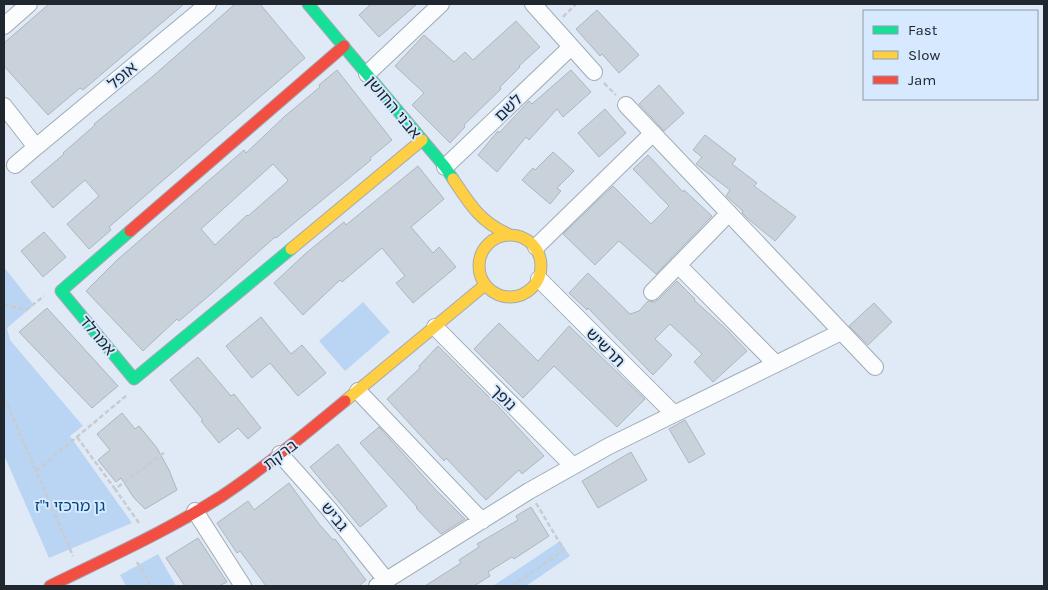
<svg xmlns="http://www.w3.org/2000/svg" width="1048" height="590" font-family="Karla,'Noto Sans Hebrew',sans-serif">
<rect width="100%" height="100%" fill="#dfeaf6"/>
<path fill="#bad5f3" d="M4,267L34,305L7,328L10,340L83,426L70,436L132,523L49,558L4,455Z
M363,302L390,332L345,371L319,341Z
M560,541L570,556L526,586H493Z
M158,554L176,586H126L120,575Z"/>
<path fill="#c9d2da" stroke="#adb6bf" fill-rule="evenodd" d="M49,4H184L83,90L80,88L48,115L4,66V43Z
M235,4H260L305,58L109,227L111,230L89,249L67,224L99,196L85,180L53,208L31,182L64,154L63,153L95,125L94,124L152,77Z
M371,4H417L379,37L359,15Z
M597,10L639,55L619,73L602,54L600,56L576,29Z
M516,21L540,47L519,66L520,67L500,87L501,89L464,125L465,127L450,143L412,105L424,93L395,66L424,35L454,62L465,52L473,60Z
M337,70L392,140L370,158L371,160L276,238L275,237L211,294L179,321L177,319L143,351L86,291L117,260L244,150L246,153L285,116L320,87L319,85ZM273,164L288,180L287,182L248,216L247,215L215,245L201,229Z
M571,70L591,92L563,117L557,109L529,140L526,137L497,172L478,155L498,131L499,133L529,101L532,104Z
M659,85L684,113L664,131L639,104Z
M605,109L626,133L599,157L578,133Z
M705,135L736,159L732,164L757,183L754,186L796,217L775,241L747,218L742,213L743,211L726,196L730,190L696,164L702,157L693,150Z
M553,152L574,171L557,188L561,191L550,204L522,180L533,168L535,170Z
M648,155L683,192L684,190L712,216L656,274L619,241L595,265L563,234L613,186L651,224L669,206L633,169Z
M418,166L444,199L411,227L433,253L439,247L456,267L413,303L396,283L405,276L382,248L342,282L340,280L303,315L274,283L305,254L344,222L346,225Z
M44,232L66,257L43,277L21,251Z
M588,273L630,314L639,311L648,301L654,302L659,299L677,281L695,299L694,300L727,330L747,351L713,382L694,362L702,354L670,324L655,339L672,355L653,375L588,308L587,310L569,293Z
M874,303L892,322L868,345L849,326Z
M47,308L118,386L92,408L19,332Z
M261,317L291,354L302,345L326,373L298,396L270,363L252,378L226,346Z
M499,323L538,361L569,326L645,399L617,427L554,366L523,398L474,349Z
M438,346L499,407L544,456L522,474L519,470L486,500L446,458L444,461L387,399L420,368L419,366Z
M198,357L231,396L234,394L261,428L248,439L238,428L219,443L201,421L203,420L170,380Z
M122,413L135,429L139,426L157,448L169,470L177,490L145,509L134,498L121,478L116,482L98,460L110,450L97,434Z
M685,420L705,454L689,463L669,429Z
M379,427L435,489L465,519L441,534L416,508L417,507L360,443Z
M338,444L387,506L360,527L310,467Z
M631,452L647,480L598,508L582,481Z
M289,483L319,524L333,540L335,539L366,580L359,586H266L240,551L237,553L217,523L248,501L254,510Z
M531,507L549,536L514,559L512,557L488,572L490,576L474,586H425L461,563L459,560L479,547L477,544L518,520L516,516Z
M198,538L227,582L219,586H185L166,558Z"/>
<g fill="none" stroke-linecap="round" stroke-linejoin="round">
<g stroke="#a2abb3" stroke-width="18">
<path id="street" d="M533,4L594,72
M4,26L29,4
M367,74L441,4
M626,105L875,367
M4,106L36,147L208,4
M15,165L36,147
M445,167L571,47
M536,247L653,133
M678,265L776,364
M539,279L673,413
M652,292L729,213
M435,327L573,466
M358,391L482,521
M280,454L329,509L386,580
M195,511L243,586
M377,586L529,491L609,446L841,332"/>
</g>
<g stroke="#a2abb3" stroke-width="13">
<path id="fast" d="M308,4L445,167L453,179
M130,231L61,291L134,379L291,249"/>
</g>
<g stroke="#a2abb3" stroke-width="13">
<path id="slow" d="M453,179C469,203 480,222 508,234
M479 266a31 31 0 1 1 62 0a31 31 0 1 1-62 0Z
M291,249L422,140
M345,401L485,285"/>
</g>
<g stroke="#a2abb3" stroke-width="13">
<path id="jam" d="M130,231L344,46
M50,586C107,558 169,530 222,496C265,467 305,434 345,401"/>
</g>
<path stroke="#c8ccd1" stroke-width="2.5" stroke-dasharray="5 2.5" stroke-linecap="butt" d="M563,17L576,4
M604,83L616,95
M4,304L26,310L44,296
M4,397L73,556
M77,437L115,489
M36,471L127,395
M536,503L564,550
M139,523L115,489L165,452
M137,562L151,586
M512,586L564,550"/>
<use href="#street" stroke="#fafcfe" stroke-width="16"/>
<use href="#fast" stroke="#16e098" stroke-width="11"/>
<use href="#slow" stroke="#ffcf43" stroke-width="11"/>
<use href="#jam" stroke="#f24e42" stroke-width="11"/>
</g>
<g text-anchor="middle" stroke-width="4" stroke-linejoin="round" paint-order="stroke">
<g font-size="16" fill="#20272f" stroke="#d6e9ff">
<text transform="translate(122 75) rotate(-40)" y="6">אופל</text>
<text transform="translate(394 107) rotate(50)" y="6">אבני החושן</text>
<text transform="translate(508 107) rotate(-44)" y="6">לשם</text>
<text transform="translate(98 335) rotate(50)" y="6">אמרלד</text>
<text transform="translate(606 347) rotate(45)" y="6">תרשיש</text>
<text transform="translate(504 397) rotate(45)" y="6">נופך</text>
<text transform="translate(280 454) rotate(-38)" y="6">ברקת</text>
<text transform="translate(335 516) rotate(50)" y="6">גביש</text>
</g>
<g font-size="16" fill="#00447e" stroke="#d6e9ff">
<text x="70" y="511">גן מרכזי י"ז</text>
</g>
</g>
<rect width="1048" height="590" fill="none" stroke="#20272f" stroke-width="10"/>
<rect x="863" y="10" width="175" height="90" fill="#d6e9ff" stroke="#8d9bac"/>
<rect x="873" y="26" width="25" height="8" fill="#16e098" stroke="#8d9bac"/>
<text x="908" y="35" font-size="15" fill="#20272f">Fast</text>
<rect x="873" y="51" width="25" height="8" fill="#ffcf43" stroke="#8d9bac"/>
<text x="908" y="60" font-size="15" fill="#20272f">Slow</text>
<rect x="873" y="76" width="25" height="8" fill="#f24e42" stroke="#8d9bac"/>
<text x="908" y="85" font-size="15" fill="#20272f">Jam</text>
</svg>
